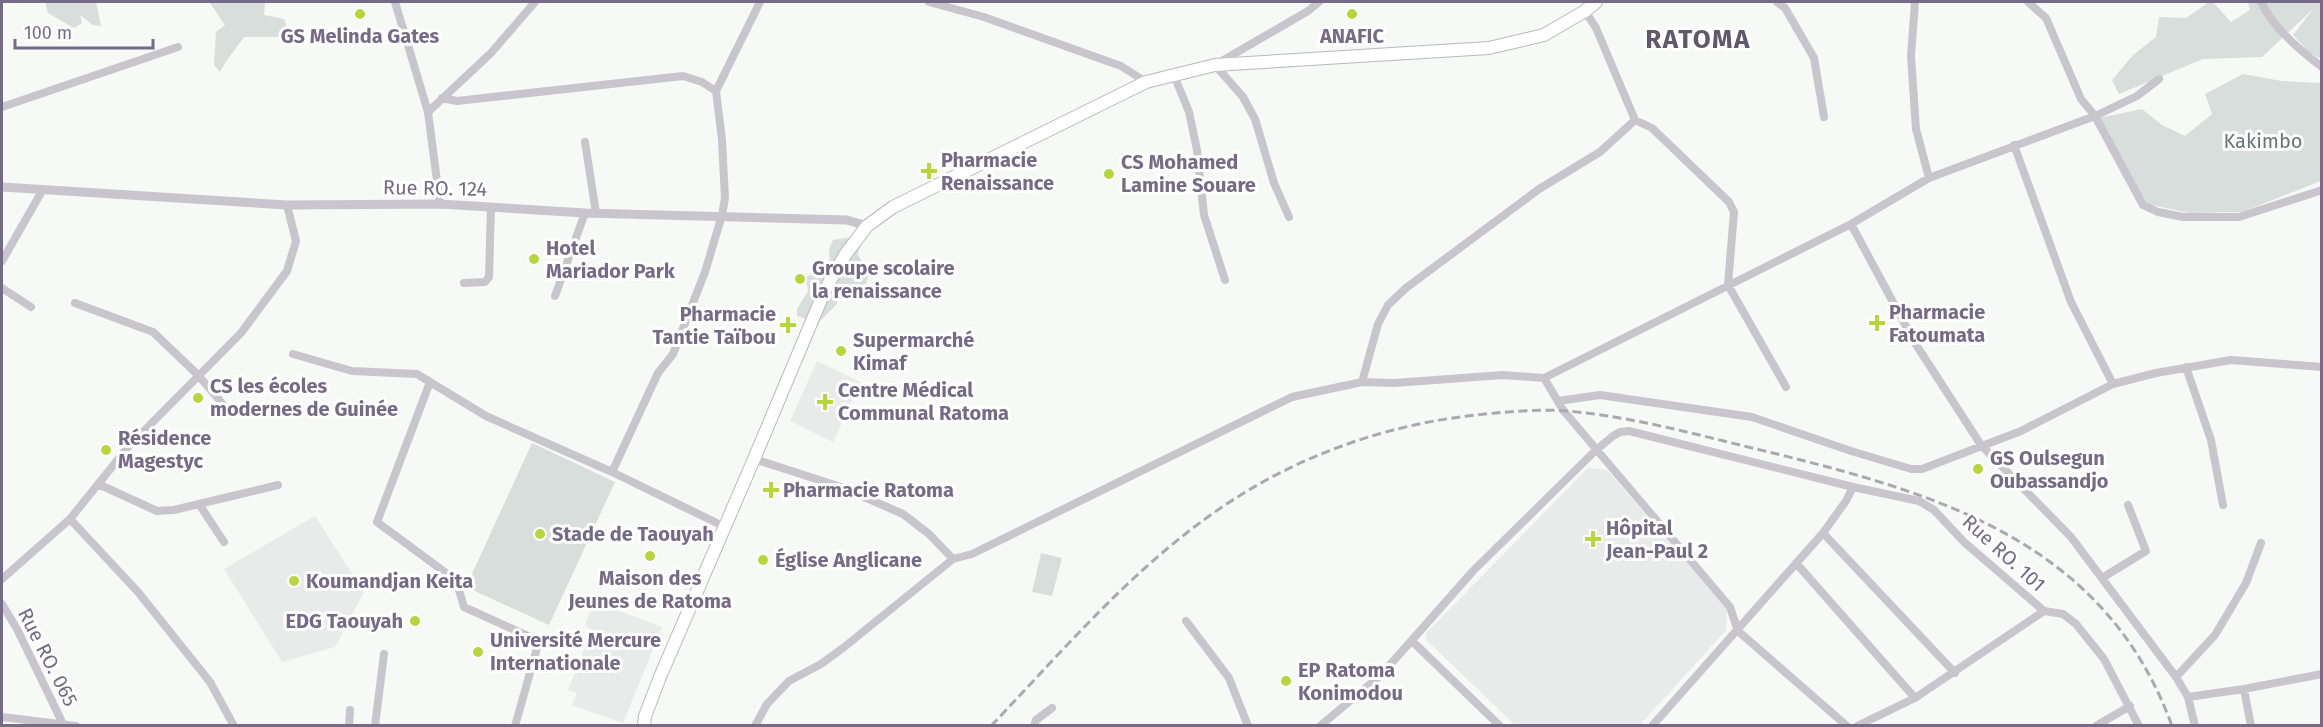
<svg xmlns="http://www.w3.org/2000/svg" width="2323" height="727" font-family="'Fira Sans',sans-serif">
<rect width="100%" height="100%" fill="#f7f9f7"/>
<path fill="#e9eaea" d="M817,361L861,382L833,442L790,421Z
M1588,468L1607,470L1727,609L1726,630L1640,725H1515L1426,640L1427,632Z
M315,516L364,592L335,647L282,662L224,569Z
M593,601L662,627L623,723L572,705L577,693L568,690L592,630L585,626Z"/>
<path fill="#d7dedb" d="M45,2H96L101,26L93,25L80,15L82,23L74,28L48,13Z
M211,2H265L264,15L284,19L289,32L277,37H244C236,49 227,58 220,72L214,65L216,32L225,25L210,3Z
M2209,2H2213L2231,22L2250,10L2248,2H2321V59L2310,53L2293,35L2313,9L2262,57L2203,59L2119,94L2112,80L2133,55L2156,37L2159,17L2186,18Z
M2243,74L2282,81L2321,83V181L2242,212L2189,213L2147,204L2099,118L2142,109L2162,125L2185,136L2212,114L2205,94Z
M852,237L860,244L858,255L869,273L865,288L854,289L844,287L836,305L818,323L797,316V309L808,291L806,277L830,266L829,249L833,240Z
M532,443L615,482L549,625L466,587Z
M1041,553L1062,558L1052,596L1032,592Z"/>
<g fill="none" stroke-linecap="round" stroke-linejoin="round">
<g stroke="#bab7be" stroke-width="14">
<path id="primary" d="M644,726L645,716L660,677L754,459L825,290L845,255L867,226L893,207L1146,82L1215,65L1489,48L1544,35L1585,11L1596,2"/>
</g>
<path stroke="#c8c5cc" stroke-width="8" d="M395,2L428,112L440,204
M929,2L984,17L1121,66L1146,82
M1777,2L1785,8L1814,58L1824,117
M1915,2L1911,56L1916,129L1929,178
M2028,2L2046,18L2081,99L2095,116L2143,205L2158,212L2183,217H2239L2322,190
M2261,2C2273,27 2299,50 2322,67
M1585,11L1596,28L1635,120
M1174,75L1189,112L1197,150L1204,215L1225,280
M716,91L760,2
M442,98L457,101L683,76L702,82L716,91L722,140L725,198L722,215L705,272L673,354L658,373L612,472
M2,107L178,47
M428,112L491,53L535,2
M585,142L596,213
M2014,145L2071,302L2113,384
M1289,217L1274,183L1255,119L1243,97L1215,65L1308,11L1319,2
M1851,224L1915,343L1981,445L2071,537L2176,677L2188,697L2195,726
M2,261L42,191
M464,283L485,282L489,277L491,207
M2,288L31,307
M555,296L585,213
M75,303L153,332L198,375L232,415
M293,354L352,371L417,374L430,382
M2186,367L2211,440L2223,505
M1544,378L1563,410L1730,607L1738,631L1847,726
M1362,382L1378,324L1388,305L1406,288L1539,189L1600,152L1635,120L1652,128L1729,202L1734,212L1728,285L1786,387
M1558,401L1600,395L1752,417L1851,451L1911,469H1922L2021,431L2113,384L2156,373L2231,360L2322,367
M754,459L841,487L903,514L929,534L953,559
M98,484L157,511L174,510L278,485
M199,504L224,542
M70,519L138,592L210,682L234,726
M1823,533L1955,673
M1796,563L1915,698
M2102,578L2146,551L2128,505
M2,579L70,519L128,447L241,333L287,271L296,241L287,205
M2,604L17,629L64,726
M1186,621L1229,678L1248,726
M1412,641L1500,726
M2176,677L2215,635L2246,583L2261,543
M2244,689L2251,726
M2188,697L2244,689L2322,674
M2,717L76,726
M349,726L350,710
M375,726L384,654
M515,726L539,641L464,607L459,590L446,573L377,522L430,382L486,416L612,472L723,526
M755,726L767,704L789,681L821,664L843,648L953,559L972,554L1292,397L1362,382L1394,383L1503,375L1544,378L1851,224L1929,178L2095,116L2137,96L2159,79
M1034,726L1036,720L1052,708
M1320,726L1381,675L1473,571L1596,450L1613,436L1620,432L1629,431L1853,487
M1652,726L1823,533L1846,501L1853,487L1919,501L1934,510L1964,542L2044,611L2063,614L2076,624L2104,659L2139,726
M1857,726L1915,698L2044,611
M2096,726L2130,706"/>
<path stroke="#c8c5cc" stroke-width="9" d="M2,187L287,205L440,204L585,213L847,220L867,226"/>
<use href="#primary" stroke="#fff" stroke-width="12"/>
<path stroke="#aca8b2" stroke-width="3" stroke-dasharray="9 4.5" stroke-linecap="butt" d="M991,726C1092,620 1179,512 1319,455C1376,431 1435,418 1496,413C1519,411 1543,409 1567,411C1637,417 1705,437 1773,453C1943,495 2106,544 2172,726"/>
</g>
<g fill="#b6d63b" stroke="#fff" stroke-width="2">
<circle cx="360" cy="14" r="6"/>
<circle cx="1352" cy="14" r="6"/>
<path d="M926 162h6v6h6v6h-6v6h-6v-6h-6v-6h6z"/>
<circle cx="1109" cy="174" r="6"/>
<circle cx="534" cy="259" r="6"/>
<circle cx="800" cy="279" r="6"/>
<path d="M1874 314h6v6h6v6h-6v6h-6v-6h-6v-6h6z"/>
<path d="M785 316h6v6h6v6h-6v6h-6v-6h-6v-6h6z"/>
<circle cx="841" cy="351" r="6"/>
<circle cx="198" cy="398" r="6"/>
<path d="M822 393h6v6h6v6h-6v6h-6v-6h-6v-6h6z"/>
<circle cx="106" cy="450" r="6"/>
<circle cx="1978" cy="469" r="6"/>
<path d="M768 481h6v6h6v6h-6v6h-6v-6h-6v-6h6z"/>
<circle cx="540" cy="534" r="6"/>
<path d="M1590 530h6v6h6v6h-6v6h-6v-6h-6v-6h6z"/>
<circle cx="650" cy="556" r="6"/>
<circle cx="763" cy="560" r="6"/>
<circle cx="294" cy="581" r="6"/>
<circle cx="415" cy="621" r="6"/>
<circle cx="478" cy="652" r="6"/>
<circle cx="1286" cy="681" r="6"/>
</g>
<g text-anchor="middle" stroke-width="6" stroke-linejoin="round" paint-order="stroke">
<g font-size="20" font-weight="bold" fill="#766b86" stroke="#fff" text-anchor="start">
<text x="360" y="43" text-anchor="middle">GS Melinda Gates</text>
<text x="1352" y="43" text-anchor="middle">ANAFIC</text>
<text x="941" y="167">Pharmacie<tspan x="941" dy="23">Renaissance</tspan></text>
<text x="1121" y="169">CS Mohamed<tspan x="1121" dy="23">Lamine Souare</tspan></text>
<text x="546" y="255">Hotel<tspan x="546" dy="23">Mariador Park</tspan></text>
<text x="812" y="275">Groupe scolaire<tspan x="812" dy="23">la renaissance</tspan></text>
<text x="1889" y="319">Pharmacie<tspan x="1889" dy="23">Fatoumata</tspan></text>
<text x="776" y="321" text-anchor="end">Pharmacie<tspan x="776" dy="23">Tantie Taïbou</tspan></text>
<text x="853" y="347">Supermarché<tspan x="853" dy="23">Kimaf</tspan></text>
<text x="210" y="393">CS les écoles<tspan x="210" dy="23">modernes de Guinée</tspan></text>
<text x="838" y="397">Centre Médical<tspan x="838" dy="23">Communal Ratoma</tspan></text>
<text x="118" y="445">Résidence<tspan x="118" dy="23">Magestyc</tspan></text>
<text x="1990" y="465">GS Oulsegun<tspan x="1990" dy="23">Oubassandjo</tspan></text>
<text x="783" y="497">Pharmacie Ratoma</text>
<text x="1606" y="535">Hôpital<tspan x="1606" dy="23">Jean-Paul 2</tspan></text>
<text x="552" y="541">Stade de Taouyah</text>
<text x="775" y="567">Église Anglicane</text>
<text x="650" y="585" text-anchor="middle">Maison des<tspan x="650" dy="23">Jeunes de Ratoma</tspan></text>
<text x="306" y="588">Koumandjan Keita</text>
<text x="403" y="628" text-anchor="end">EDG Taouyah</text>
<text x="490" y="647">Université Mercure<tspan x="490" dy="23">Internationale</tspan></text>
<text x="1298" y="677">EP Ratoma<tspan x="1298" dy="23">Konimodou</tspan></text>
</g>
<g font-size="20" fill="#657874" stroke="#fff">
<text x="2263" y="148">Kakimbo</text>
</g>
<g font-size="20" fill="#766b86" stroke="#fff">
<text transform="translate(435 188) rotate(1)" y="7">Rue RO. 124</text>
<text transform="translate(2004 553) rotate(42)" y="7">Rue RO. 101</text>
<text transform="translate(48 657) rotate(63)" y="7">Rue RO. 065</text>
</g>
<g font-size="26" font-weight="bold" letter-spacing="1.5" fill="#60586b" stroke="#fff">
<text x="1698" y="48">RATOMA</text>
</g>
</g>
<rect width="2323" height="727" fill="none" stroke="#766b86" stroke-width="6"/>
<path d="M15 39v9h138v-9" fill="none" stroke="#766b86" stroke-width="3"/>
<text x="24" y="39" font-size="18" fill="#766b86" stroke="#ffffff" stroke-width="4.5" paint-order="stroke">100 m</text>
</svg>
